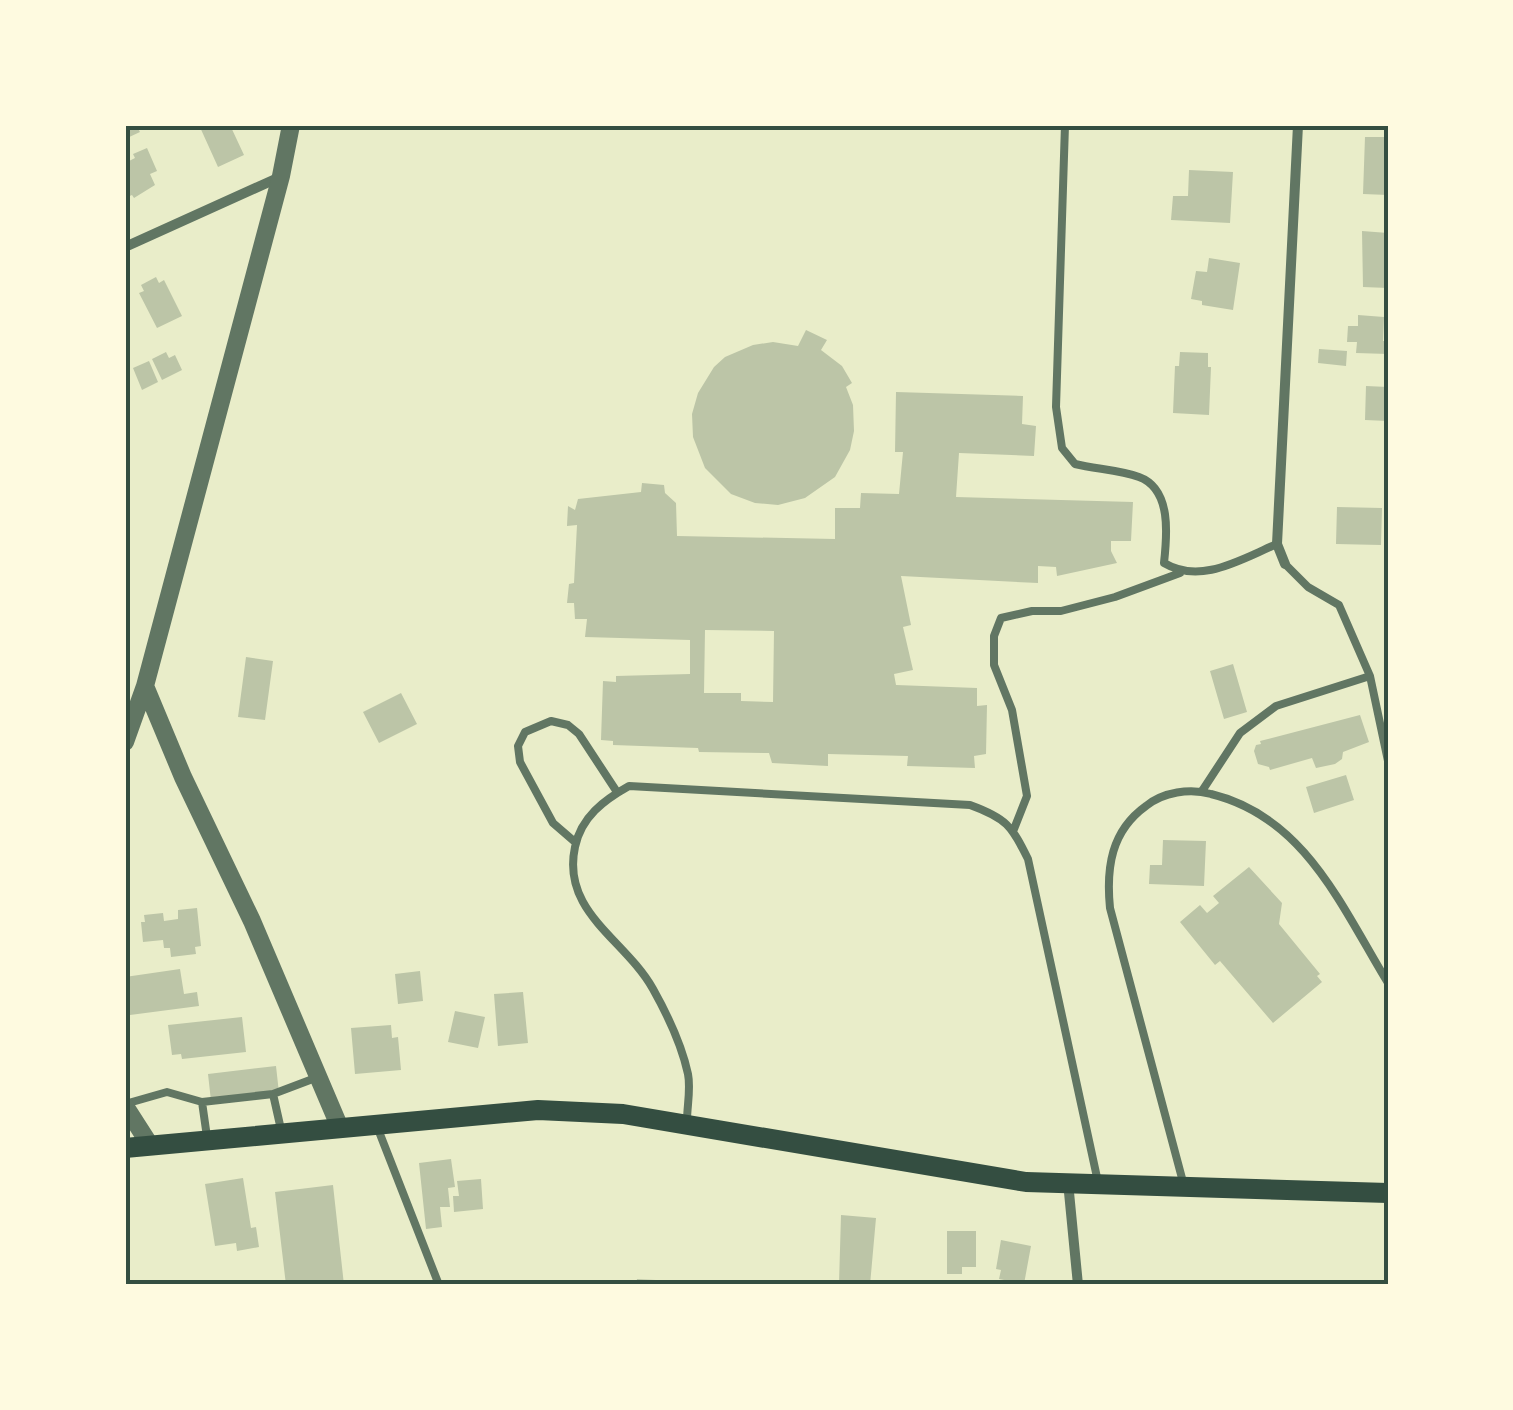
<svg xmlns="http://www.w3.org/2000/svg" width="1513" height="1410" font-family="'Libre Baskerville',serif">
<rect width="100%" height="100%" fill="#e9edc9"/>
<path fill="#bcc5a7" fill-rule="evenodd" d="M125,125H136L140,132L125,139Z
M199,125H230L244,155L218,167Z
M1365,137H1388V195L1363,194Z
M147,148L157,171L150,174L155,185L134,198L132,195L125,198V163L135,158L133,154Z
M1189,170L1233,172L1230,223L1171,220L1173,196H1188Z
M1362,231L1388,233V288L1363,287Z
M1209,258L1240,263L1233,310L1202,305V301L1191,299L1196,271L1207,272Z
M156,277L159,283L164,280L182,316L157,328L139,293L144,291L141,285Z
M1358,315L1384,317L1383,341H1388V354L1356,353L1357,342H1347L1348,326H1358Z
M806,330L827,340L821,350L842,366L852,383L846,387L853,405L854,431L850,450L835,477L805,498L778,505L755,503L731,494L705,468L693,437L692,414L698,393L714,367L725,357L753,345L773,342L798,346Z
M1319,349L1347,351L1346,366L1318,363Z
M166,352L169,358L175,355L182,370L162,380L152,359Z
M1180,352L1208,353V367H1211L1209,415L1173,413L1175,366H1179Z
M149,361L158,382L142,390L133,368Z
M1366,386L1388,387V421L1365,420Z
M896,392L1023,396L1022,424L1036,426L1034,456L959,453L956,497L1133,502L1131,541H1111V551L1117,563L1057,576L1056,567L1038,566V583L901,576L911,625L903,627L913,670L894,674L896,685L977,688V706L987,705L986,754L974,756L975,768L907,766L908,756L828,754V766L772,763L769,753L699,752L698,748L613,745V741L601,740L603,681L616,682V676L690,674V640L585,637L587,619H575L574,603H567L569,584L574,583L577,525L567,526L568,506L575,510L578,499L641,492L642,483L664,485L665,493L676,503L677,536L835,539V508H860L861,493L899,494L903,452H895ZM705,630L774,631L773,702L741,701V693H704Z
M1337,507L1382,508L1381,545L1336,544Z
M246,657L273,661L265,720L238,717Z
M1233,664L1247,712L1224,719L1210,671Z
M401,693L417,724L379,743L363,712Z
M1360,715L1369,742L1343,752L1342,759L1335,764L1316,768L1312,758L1270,770L1269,767L1258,764L1254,751L1256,745L1261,744L1260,741Z
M1346,775L1354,800L1314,813L1306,787Z
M1163,840L1206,841L1204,886L1149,884L1150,865H1162Z
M1249,867L1282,903L1279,924L1320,974L1317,976L1322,982L1273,1023L1220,961L1215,965L1180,922L1200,905L1207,913L1219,903L1213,896Z
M197,908L201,946L195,947L196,954L171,957L170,948H164L163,940L143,942L141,922H145L144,915L163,913L164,921L178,919V910Z
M180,969L184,994L197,992L199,1006L130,1015L125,977Z
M420,971L423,1001L398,1004L395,974Z
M523,992L528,1043L498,1046L494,994Z
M455,1011L485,1017L478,1048L448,1042Z
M242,1017L246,1052L182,1059L181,1054L172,1055L168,1025Z
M391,1025L392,1038L398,1037L401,1070L355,1074L351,1028Z
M276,1066L279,1093L211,1101L208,1074Z
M451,1159L455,1187L448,1188L450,1207H440L442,1227L426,1229L419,1163Z
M243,1178L251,1228L256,1227L259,1247L237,1251L236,1243L215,1246L205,1184Z
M481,1179L483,1209L454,1212L453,1196H459L457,1181Z
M333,1185L344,1285H286L275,1192Z
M841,1215L876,1218L870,1285L839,1284Z
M947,1231H976V1267H962V1274H947Z
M1001,1240L1031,1246L1024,1284L999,1279L1001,1270L996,1269Z
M637,1279L675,1281V1285H636Z"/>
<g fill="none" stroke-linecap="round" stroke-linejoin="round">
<path stroke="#617663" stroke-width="8" d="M1065,125L1056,407L1062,448L1075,464C1095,469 1120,470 1139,477C1172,489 1167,536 1164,563C1201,585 1241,559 1277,544
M1285,564L1308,587L1339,605L1370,676L1388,761
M1202,791L1240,733L1276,706L1370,676
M1014,829L1027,796L1012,710L994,665V636L1001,618L1032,611H1061L1115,597L1180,573
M575,842L553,823L520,762L518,746L525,732L551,721L568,725L579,734L617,792
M273,1094L282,1134
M202,1102L207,1137
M125,1104L167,1092L202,1102L273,1094L318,1077
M687,1121C687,1106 691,1089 688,1074C682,1046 667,1014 653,989C625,939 561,912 575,847C581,817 604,800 629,786L970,805C1006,818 1012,826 1028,859L1098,1182
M378,1129L439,1285
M1183,1182L1110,908C1106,868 1111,831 1146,806C1163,792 1190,788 1211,794C1305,817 1341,906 1388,983"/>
<path stroke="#617663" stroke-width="10" d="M125,247L280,177
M1285,564L1277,544L1298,125
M1068,1182L1078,1285"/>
<path stroke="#617663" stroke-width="18" d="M145,686L183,777L252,921L340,1128
M125,742L145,686L281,176L291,125
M125,1106L150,1145"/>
<path stroke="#344e41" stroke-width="20" d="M125,1148L538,1110L623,1114L1026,1182L1388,1193"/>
</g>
<rect width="1513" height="1410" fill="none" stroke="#fefae0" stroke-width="255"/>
<rect x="128" y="128" width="1258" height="1154" fill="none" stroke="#344e41" stroke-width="4"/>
</svg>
